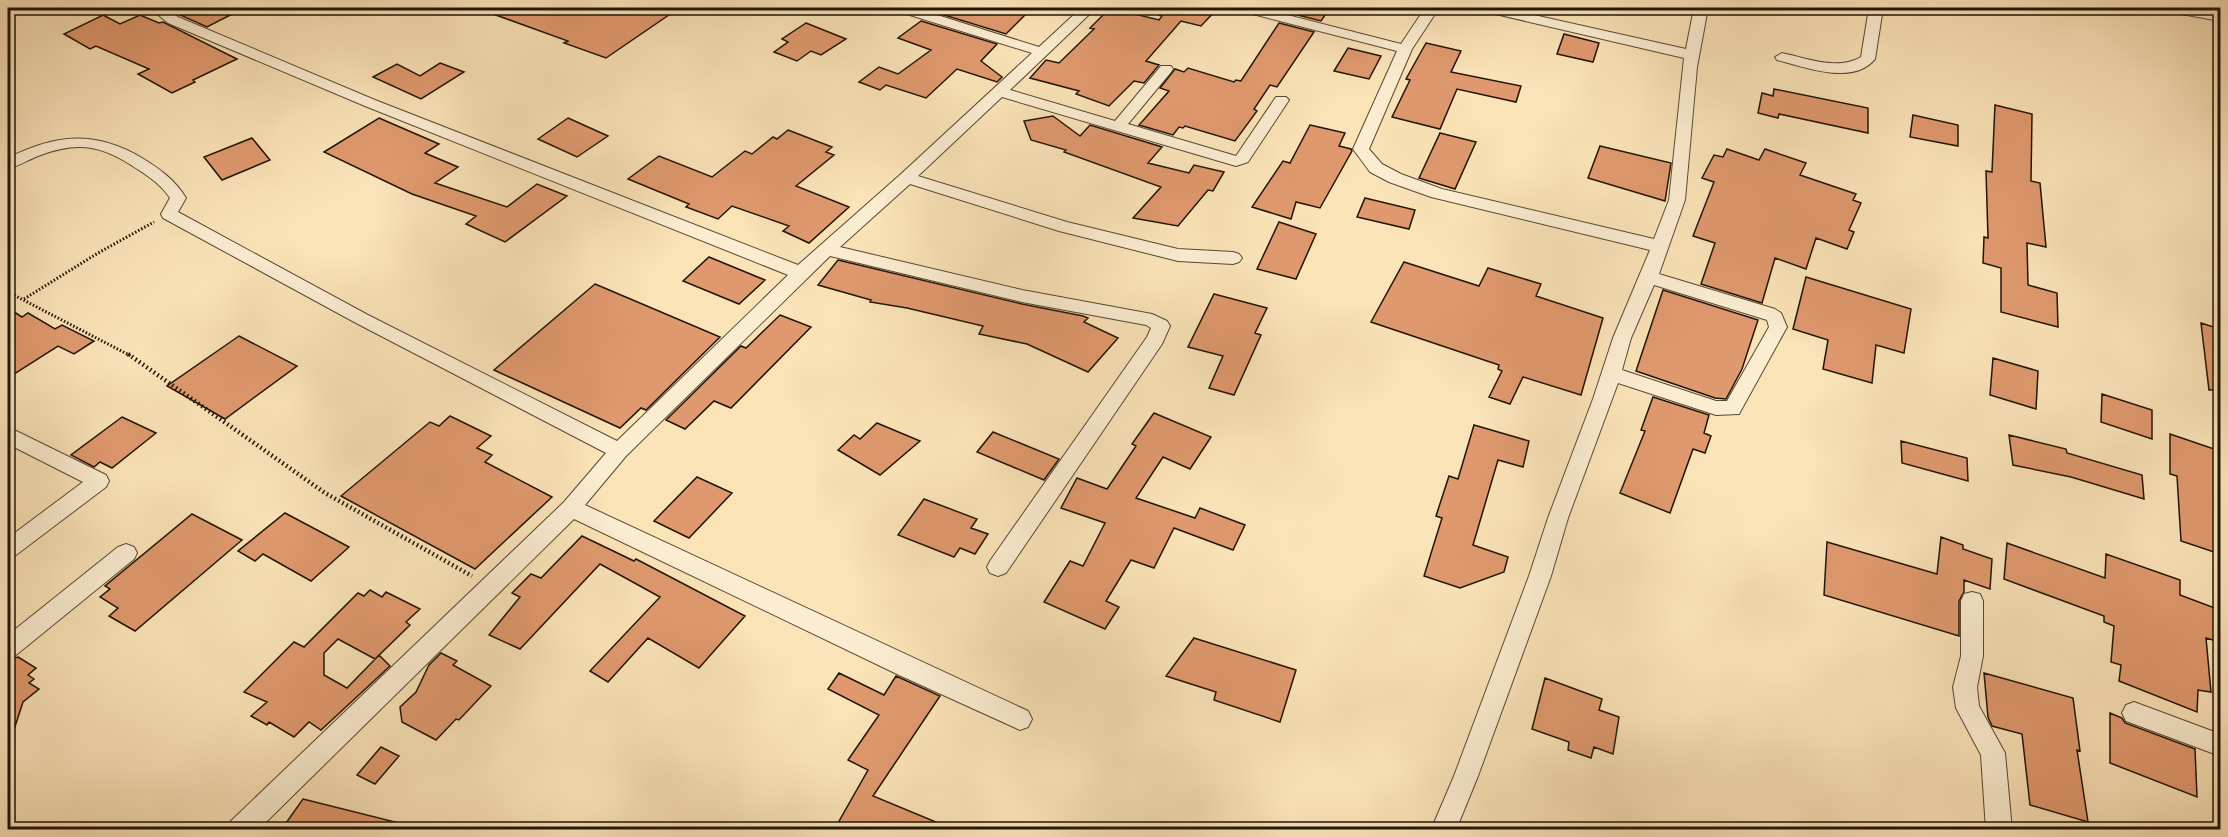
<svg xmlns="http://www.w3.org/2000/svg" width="2228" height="837" font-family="Alegreya,serif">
<rect width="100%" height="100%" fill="#fbe3b8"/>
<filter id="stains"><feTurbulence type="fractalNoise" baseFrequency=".00333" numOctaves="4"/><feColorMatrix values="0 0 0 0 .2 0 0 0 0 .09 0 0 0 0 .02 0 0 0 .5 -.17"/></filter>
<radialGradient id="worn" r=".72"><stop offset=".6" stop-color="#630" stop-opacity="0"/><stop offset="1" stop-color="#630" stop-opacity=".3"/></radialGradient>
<path fill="#e0996e" stroke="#201406" stroke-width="1.5" d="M191,8H244L207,27L178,14Z
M483,8H679L606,58L564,43L568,41L482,10Z
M952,8H1032L1006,34L944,15Z
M1110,8L1159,20L1162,16L1152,13V8H1218L1201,26L1181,21L1146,61L1159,65L1144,83L1134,81L1109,106L1076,94L1079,91L1030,78L1046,60L1059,63L1094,29L1090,28Z
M1290,8H1330L1321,21L1286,12Z
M103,15L120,24L140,15L159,23L163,22L237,59L193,80L195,82L172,93L138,74L149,69L96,46L90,49L64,34Z
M921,21L997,44L981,61L1002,77L997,82L957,69L926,98L886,85L880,90L859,82L879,67L898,74L931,50L898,38Z
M806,23L846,39L821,55L811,51L797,61L774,52L788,42L782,39Z
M1279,23L1314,32L1277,87L1270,85L1254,109L1257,111L1235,141L1185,126L1183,128L1179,127L1173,135L1139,125L1169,91L1160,88L1175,69L1184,72L1188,68L1234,82L1236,80L1241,81Z
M1564,34L1599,43L1593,62L1557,54Z
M1426,43L1461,51L1451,72L1521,86L1516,102L1457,89L1440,129L1392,117L1410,80L1406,79Z
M1348,48L1381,56L1369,79L1334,71Z
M440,63L464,72L421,99L373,77L397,64L420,76Z
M1774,89L1868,108V133L1779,114L1778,118L1758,113L1762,93L1773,96Z
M1995,105L2032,114L2031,181L2040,183L2046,247L2027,243L2028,285L2057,293L2058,327L2001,312V268L1983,263L1984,237L1988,238L1986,171L1992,172Z
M1913,115L1958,125V146L1910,137Z
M1053,116L1080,136L1090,125L1162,147L1148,163L1189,173L1194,165L1224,172L1213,191L1208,190L1178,226L1133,218L1161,187L1064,152L1066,150L1031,140L1024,121Z
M379,118L439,144L425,153L458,167L435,183L507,207L537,184L567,196L505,242L466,224L476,216L412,194L324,152Z
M568,118L608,136L577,157L538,139Z
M1310,125L1345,133L1339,146L1351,149L1352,151L1320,208L1296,202L1291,219L1252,207L1283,161L1290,163Z
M788,130L832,147L826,152L834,155L796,186L849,207L809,243L783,231L789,226L732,206L718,219L686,207L689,204L628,179L659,156L712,177L745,151L752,154L773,137L777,139Z
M1440,133L1476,142L1455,189L1419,178Z
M252,138L270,160L222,180L204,157Z
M1600,146L1671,163L1665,201L1588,178Z
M1727,149L1759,160L1765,149L1806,163L1800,175L1856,194L1853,200L1861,203L1849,230L1854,232L1847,249L1816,238L1806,269L1775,258L1762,303L1701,284L1715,243L1693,236L1714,182L1702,178L1714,155L1723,157Z
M1365,198L1415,210L1409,229L1357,217Z
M1279,222L1316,234L1296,279L1257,269Z
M709,257L765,280L739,304L683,281Z
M838,260L1022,304L1083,316L1088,318L1084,322L1118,338L1088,372L1027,344L979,334L983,326L907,308L870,302L871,300L818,285Z
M1404,262L1479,286L1488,268L1541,284L1536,296L1603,318L1581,395L1523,377L1510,404L1489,397L1502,371L1498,369L1499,365L1371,322Z
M1806,277L1911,309L1904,353L1876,345L1872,383L1823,369L1828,340L1793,329Z
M595,284L720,337L646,410L641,408L620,428L494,370Z
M1663,290L1758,320L1742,369L1726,399L1715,398L1636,371Z
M1214,294L1267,308L1255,333L1261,335L1234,395L1209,388L1223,356L1188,347Z
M8,308L22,317L28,313L55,329L62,325L94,341L74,354L58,346L8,378Z
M780,315L811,327L731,408L714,401L685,429L666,420L741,346L746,348Z
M2201,323L2220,329V390H2209Z
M239,336L297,366L225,419L167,386Z
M1993,358L2038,371L2036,409L1990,395Z
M2102,394L2152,410V439L2101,422Z
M1653,397L1709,415L1704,433L1711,436L1705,453L1693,449L1670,513L1620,493L1645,431L1641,430Z
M1154,413L1211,437L1190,469L1163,457L1136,498L1195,518L1200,508L1245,525L1233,550L1174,528L1154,568L1131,560L1106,601L1119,607L1105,629L1044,602L1070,561L1083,566L1105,523L1061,508L1077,478L1107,489L1136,446L1132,444Z
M450,416L491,436L477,448L492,455L485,462L552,497L475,569L341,496L430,422L439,426Z
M122,417L156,433L112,468L100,462L94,467L71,455Z
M877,423L920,441L880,475L838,450L854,435L860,439Z
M1474,425L1529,441L1523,467L1498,460L1473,545L1508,557L1504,572L1460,588L1424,576L1442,518L1436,516L1449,476L1458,479Z
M993,432L1059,459L1044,480L977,452Z
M2170,434L2220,451V554L2181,541L2177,476L2170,474Z
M2009,435L2066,449L2067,453L2142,475L2144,499L2071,477L2013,465Z
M1901,441L1967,458L1968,481L1902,463Z
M697,477L732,493L689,538L654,521Z
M924,499L977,519L971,528L988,534L975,554L960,548L954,557L898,535Z
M285,513L349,547L311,581L263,554L255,561L238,551Z
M192,514L242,540L135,631L109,616L118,608L100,597L110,589L105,586Z
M582,536L634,561L636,559L745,616L699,668L648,638L608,682L590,671L660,597L600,564L520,649L489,635L520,597L512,593L531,574L541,578Z
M1941,537L1963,545V549L1992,559L1990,589L1964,580V592L1959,601V636L1824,595L1827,542L1937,574Z
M2007,543L2105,578L2106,554L2180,580V595L2220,610V642L2206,638L2211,692L2198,690L2197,712L2119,681L2121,665L2111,662L2114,626L2104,622V616L2004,579Z
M370,590L382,597L386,592L420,609L406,622L410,625L375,659L338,639L324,653V675L347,688L379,655L390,666L321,730L309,722L294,737L269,722L267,725L251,716L267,702L244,692L294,642L304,647L358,593L364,596Z
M1194,638L1296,670L1280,722L1214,700L1216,692L1166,676Z
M441,653L457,661L453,665L491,686L459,720L456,719L436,740L402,722L400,707L416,692L429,665Z
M18,657L36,668L28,675L34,679L29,683L39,689L23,702L11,739L8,738V660Z
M839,673L884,695L896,676L940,696L873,796L955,830H834L868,770L848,760L879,715L828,689Z
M1984,673L2073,698L2080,751L2077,750L2088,822L2030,805L2022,734L1992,726L1988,717Z
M1545,678L1602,699L1599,710L1619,717L1613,754L1594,747L1591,758L1568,750L1569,742L1532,729Z
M2110,713L2122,718L2125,723L2195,749L2197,797L2110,763Z
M381,747L399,756L375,784L357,775Z
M303,799L399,823L398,830H281Z"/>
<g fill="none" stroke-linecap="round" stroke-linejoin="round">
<g stroke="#574832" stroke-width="2">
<path id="minor" d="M159,8H175L171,12L178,17L375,100L798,265L901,174L1032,53L897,11L895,8H915L1039,47L1081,8H1096L1010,90L1115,121L1161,66H1171L1173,69L1171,72L1128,124L1236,156L1276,97H1286L1289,100L1248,162L1236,166L1002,97L918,176L1067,222L1178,249L1233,252L1239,254L1242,258L1239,262L1233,264L1178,261L1059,231L910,184L840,247L1022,290L1152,314L1167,321L1170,326L1162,344L1006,573L998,576L990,573L987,567L990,561L1147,337L1151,328L1146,325L1022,302L830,256L626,456L585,505L1028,711L1032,719L1028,727L1020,730L899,675L574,519L258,830H228L231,821L564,502L606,453L356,323L163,218L161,214L170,198C160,183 145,174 131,165C98,144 75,142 38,156C28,160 18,166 8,169V158C56,134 95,130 142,158C160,169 175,180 186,198L178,212L368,315L617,441L788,275L365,106L168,23L155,12Z
M1239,8H1260L1401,44L1425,8H1439L1412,49L1369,149L1382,164L1401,174L1442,189L1654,239L1669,200L1684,58L1487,12L1480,8H1503L1686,49L1694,8H1708L1697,67L1685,200L1659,274L1775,309L1781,313L1787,327L1739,414L1716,415L1618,383L1568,518L1551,576L1478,776L1456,830H1431L1454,776L1529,576L1548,518L1593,399L1613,338L1650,250L1431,197L1389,182L1370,172L1353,149L1397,51L1241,11ZM1654,285L1767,320L1769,327L1727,401H1716L1622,370L1631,338Z
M1869,8H1883L1875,59C1853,86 1805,67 1777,60L1775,57L1782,53C1807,58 1837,71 1861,57Z
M2163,8H2190L2220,13V21L2170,12Z
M8,427L106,475L109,481L106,487L16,555L8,558V538L83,482L8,444Z
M126,544L134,547L137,553L134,559L16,655L8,658V635L118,547Z
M1972,592L1980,594L1983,601V656L1977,687L1979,706L2005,753L2012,830H1986L1981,755L1956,708L1953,687L1961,656V601L1964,594Z
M2134,702L2220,734V756L2126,721L2122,713L2126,705Z"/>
</g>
<path stroke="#201406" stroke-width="3" stroke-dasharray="1.5 2" stroke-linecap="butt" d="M8,292L131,356
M24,299L98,253L154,222"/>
<path stroke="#201406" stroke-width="4.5" stroke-dasharray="1.5 3" stroke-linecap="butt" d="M128,354L325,493L472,576"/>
<use href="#minor" fill="#fcedd1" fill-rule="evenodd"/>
</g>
<rect width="2228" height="837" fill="none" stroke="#fbe3b8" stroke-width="30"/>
<rect x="9" y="9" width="2210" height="819" fill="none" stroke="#201406" stroke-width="3"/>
<rect x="15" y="15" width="2198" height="807" fill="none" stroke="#201406" stroke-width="1.5"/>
<rect width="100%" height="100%" filter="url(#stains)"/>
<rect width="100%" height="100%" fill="url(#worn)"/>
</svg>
